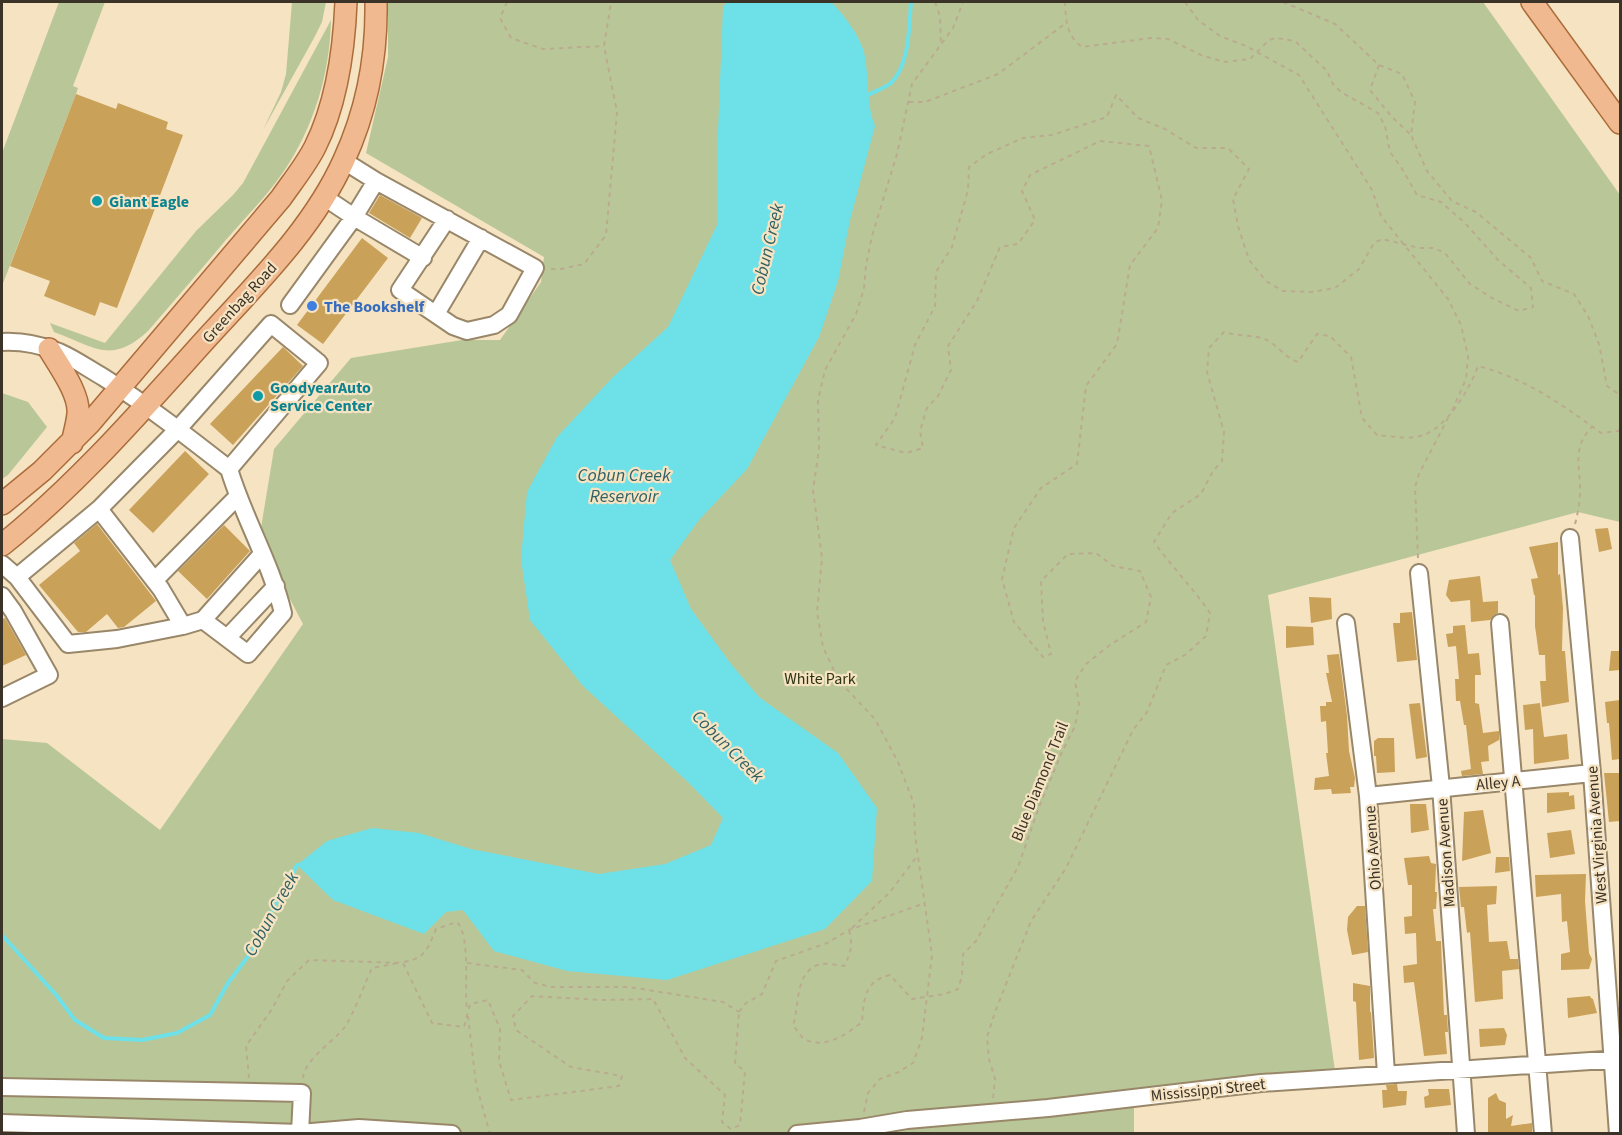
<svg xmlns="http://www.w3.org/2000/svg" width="1622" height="1135" font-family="'Source Sans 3',sans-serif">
<rect width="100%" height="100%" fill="#f6e3c2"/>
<path fill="#b9c798" d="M59,2H105L73,86L78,88L76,94L2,286V153Z
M292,2H326L322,22L314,38L263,130L281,92L286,74Z
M388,2H1483L1620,195V522L1578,512L1268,595L1336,1078L1134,1098V1134L2,1133V739L47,743L160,830L303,624L259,540L274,449L351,358L462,340H500L541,282L544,257L366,153L388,57Z
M331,20C330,73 314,127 284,171C267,196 245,218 225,241C200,271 174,301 148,331C111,365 95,347 54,332L50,323L105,343L196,231L233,195L243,183Z
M2,393L28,402L47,427L8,475L2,479Z"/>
<path fill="#6ee0e7" d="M727,2H831C843,13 863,40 865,57C869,80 866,103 875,126L850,220L838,281L819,337L747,469L699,520L670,560L691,609L731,664L759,697L838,753L877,808L872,881L825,929L667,980L567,971L494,951L463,910L446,912L424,934L333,900L297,865L327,841L372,828L419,833L471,849L599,874L665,864L711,845L723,818L688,782L583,686L530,620L521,559L527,492L557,437L613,377L668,327L717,225V157L723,7Z"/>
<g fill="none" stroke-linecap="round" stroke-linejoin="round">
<path stroke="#6ee0e7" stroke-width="4" d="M866,96C873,92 885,88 891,83C910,64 909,26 911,2
M2,935L57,996L75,1020L104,1038L142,1040L177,1033L210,1015L228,983L255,947L269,917L297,865H300"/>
</g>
<path fill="#c9a158" d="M76,94L116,109L118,103L168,122L166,129L183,135L117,308L100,302L95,316L44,296L50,281L10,266Z
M380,195L422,218L410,238L369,213Z
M362,238L388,258L323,344L297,325Z
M283,347L303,366L233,445L210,424Z
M185,451L209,474L153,533L129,510Z
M97,524L156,601L124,627L118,628L107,614L86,632H78L39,585L80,551L74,543Z
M224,525L250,551L207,599L178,571Z
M1608,528L1612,549L1599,552L1595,529Z
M1558,542V575L1560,574L1563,608L1562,651H1565L1569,702L1542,707L1540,681H1546L1545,655H1539L1535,626V595H1534L1531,579L1538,578L1529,547Z
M1480,576L1483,602L1498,601V613L1494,615L1490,620L1471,622L1470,600L1451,602L1446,595L1449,580Z
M1309,597L1331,598L1332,619L1311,623Z
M1412,612L1417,660L1397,662L1393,623H1400V613Z
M5,618L26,655L2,666V619Z
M1465,625L1468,654L1479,653L1481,675H1475V703L1479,704L1483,733L1499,731V740L1488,746L1489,761L1481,762L1483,774L1462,776L1461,771L1471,769L1466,725H1464L1460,701H1456L1455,679H1459L1456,646L1448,647L1446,634L1453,633V626Z
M1286,626L1313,627L1314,645L1286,648Z
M1611,651H1620V670L1609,671Z
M1339,654L1347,716L1349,751L1355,778L1354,787H1350L1351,793L1332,794L1331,789L1314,790L1315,778L1329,776L1326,753H1328L1326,721L1321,722L1320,706H1326V702H1332L1326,673H1329L1327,655Z
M1620,700V759L1612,760L1609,723H1607L1605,702Z
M1420,703L1427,757L1416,759L1409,704Z
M1540,703L1544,737L1567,734L1569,759L1534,764L1533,729L1525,730L1523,705Z
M1378,738H1394L1395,772L1377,773L1376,756H1374V741Z
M1604,773H1620V821L1609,822Z
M1569,792V796L1574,795L1575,809L1547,813V793Z
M1410,804H1426L1429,830L1411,833Z
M1483,810L1491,853L1462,861L1464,812Z
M1571,830L1575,854L1550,858L1547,833Z
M1429,856L1431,863L1436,864L1435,892H1437L1436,909H1433L1436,941H1441L1444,1015H1447L1448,1032H1445L1447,1054L1424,1056L1414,982L1404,983L1403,966L1417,964L1416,933L1405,934L1404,917L1412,916V885H1408L1404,858Z
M1496,857H1509L1510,871L1495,873Z
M1586,874L1585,901L1589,953L1592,959L1589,969L1561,970V954L1570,952L1567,921L1562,922L1561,894L1536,897L1535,875Z
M1497,886L1496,904L1487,905L1489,942L1507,941L1510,959H1518L1519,969L1502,971L1503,999L1475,1002L1470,932L1467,933L1464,907H1461L1459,887Z
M1357,906H1365L1368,952L1352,955L1347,930L1348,917Z
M1353,983L1370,986V1012H1371L1374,1058L1359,1060L1356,1002L1353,1001Z
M1590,996L1591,998L1593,999L1597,1013L1568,1018L1567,998Z
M1504,1028L1507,1035L1505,1045L1480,1047L1479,1029Z
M1397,1084L1398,1091H1407L1406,1105L1383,1108L1382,1090H1387L1386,1085Z
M1428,1089H1449L1451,1105L1425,1108L1424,1097L1429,1095Z
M1496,1093L1499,1100L1506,1103V1119L1513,1115L1511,1126L1532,1123V1134H1488V1098Z"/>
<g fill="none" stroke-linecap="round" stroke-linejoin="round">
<g stroke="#998769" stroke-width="20">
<path id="minor" d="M376,181L535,268L509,315L494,325L467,331L453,326L400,290L447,219
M324,197L354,217L376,181L344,161
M290,305L354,217L423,258
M436,314L481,238
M2,342C21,341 41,345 59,352C75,359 89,369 103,377C147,405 188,437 229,469L319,363L271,324L178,429L99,509L17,577L2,564
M99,509L161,589L183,626L203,620L248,654L283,613C271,563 244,519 229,469
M1570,538L1592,773L1618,1134
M1419,573L1441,787L1466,1134
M17,577L68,644L117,639L183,626
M155,580L237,497
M2,596L13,611L49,675L2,698
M203,620L262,554
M1346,623L1368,796L1386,1074
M1500,623L1543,1134
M228,637L276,586
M1368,796L1592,773
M2,1087L302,1093L300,1133
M2,1123L300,1133L359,1128L452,1134
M797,1134L860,1128L907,1120L1048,1108L1261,1083L1620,1059"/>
</g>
<g stroke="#ab6c3b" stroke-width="24">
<path id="major" d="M1532,2L1620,123
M49,349C59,366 80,394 78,414C77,424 74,434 72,443
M2,504L42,471L90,423L281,198C292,182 306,165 315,147C337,103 344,51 346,2
M2,545C78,484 141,411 206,339C256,284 313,229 344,160C367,110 377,56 376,2"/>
</g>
<path stroke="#baab90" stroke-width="2" stroke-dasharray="4.5 4.5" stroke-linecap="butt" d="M507,2L500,18L511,38L543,49L604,46
M935,2L940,16L941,45
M1185,2L1198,20L1220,36L1246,46L1299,75L1372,190L1381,216L1448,299L1461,325L1468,356L1466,379L1452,411
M1283,2L1335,24L1379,65L1402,74L1415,102L1411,135L1427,171L1452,201L1476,212L1531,258L1542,281L1574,294L1588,316L1599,344L1607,386L1620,395
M1379,65L1370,90L1392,117L1411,135
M909,102H925L998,74L1066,23
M551,269H561L584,264L606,235L617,112L604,46L611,2
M1575,524C1578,513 1580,501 1580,490C1580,466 1572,447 1592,427
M1418,558L1415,487L1419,474L1448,418
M852,928L890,892L918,855
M849,930C853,945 851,953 844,966C837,965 827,963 820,964C794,972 800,1005 793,1025C797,1030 800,1037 806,1040C825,1049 847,1034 862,1022C864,999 864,981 890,975L912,999L945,994L958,989L962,976L963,954L976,941L1018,867L1039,807L1062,752L1075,726L1079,704L1075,681L1086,664L1110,645L1146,622L1151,597L1140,571L1113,566L1096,553L1068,554L1041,581L1043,621L1051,654L1043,657L1014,622L1002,579L1014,528L1041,488L1077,464L1086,386L1117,344L1130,265L1158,228L1162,200L1149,146L1100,141L1030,175L1022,191L1035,220L1018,244L1000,247L977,301L948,346L951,370L938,396L927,408L920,431L923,448L906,453L876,445L895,418L915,345L935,306L936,272L952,247L968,190L969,167L987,154L1023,138L1052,135L1107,117L1116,95L1138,118L1165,129L1196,148H1228L1249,169L1233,199L1238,226L1249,260L1266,281L1283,291L1312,292L1335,288L1359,269L1374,243L1382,239L1419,248H1434L1445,253L1470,284L1492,298L1519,311L1533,307L1531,288L1498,260L1465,223L1441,202L1417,195L1401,167L1390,152L1385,126L1378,113L1341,92L1333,84L1327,71L1295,41L1276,38L1269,40L1250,59L1224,62L1201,55L1168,39L1151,38L1082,47C1066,35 1066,21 1065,2
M404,962C426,958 428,948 436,929L457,922C471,937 464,989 467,1010
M467,963L522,970L535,983L552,987H629L723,1002L739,1012
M739,1012L746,1003L762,994L776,961L827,943L849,930L925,903
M468,1016L476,1084L490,1134
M249,1078L246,1046L272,1009L287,981L309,960L403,963L432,1023L464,1027L470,1004L488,1000L500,1029L499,1061L511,1100L619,1086L622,1076L571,1067L516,1030L513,1016L532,996L603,1000L653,999L685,1058L725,1095L722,1122L731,1129L740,1125L745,1071L735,1064L739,1012
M303,1078C304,1060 333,1042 344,1028C354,1014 364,985 372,968L398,963
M993,1098L995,1079L989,1059L987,1037L995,1012L1031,921L1066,868L1133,730L1147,712L1166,665L1185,655L1206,636L1210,613C1193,588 1172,567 1154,542L1172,513L1201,494L1213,471L1222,461L1224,432L1207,372L1209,348L1224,332C1237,336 1257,335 1267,340C1279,347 1286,358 1298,362L1317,334L1330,336L1351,357L1362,418L1377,435C1392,436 1414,441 1428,433C1450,422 1470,388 1478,366C1525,378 1563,405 1601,433L1618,431L1620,429
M864,1112L868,1093L880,1079L899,1072L913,1063L922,1038L932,955L915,835L914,804L898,762L875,719L839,681L823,647L817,612L822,558L813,490L819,449L818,400L825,370L856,314L864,289L866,265L872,236L897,154L912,84L953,28L963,2"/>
<use href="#minor" stroke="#fff" stroke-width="16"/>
<use href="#major" stroke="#f1b990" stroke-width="21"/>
</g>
<g fill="#0f9aa8" stroke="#f6e3c2" stroke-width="2">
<circle cx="97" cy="201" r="6"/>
<circle cx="258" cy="396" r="6"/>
</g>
<circle fill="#3f7fe0" stroke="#f6e3c2" stroke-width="2" cx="312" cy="306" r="6"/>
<g text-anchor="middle" stroke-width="4.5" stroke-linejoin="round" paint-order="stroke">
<g font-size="16" font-weight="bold" fill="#0d838f" stroke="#f6e3c2" text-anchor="start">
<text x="109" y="207">Giant Eagle</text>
<text x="270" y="393">GoodyearAuto<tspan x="270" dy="18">Service Center</tspan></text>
</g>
<g font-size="16" fill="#3b3327" stroke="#f6e3c2">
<text transform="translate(239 302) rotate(-48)" y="6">Greenbag Road</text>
<text transform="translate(1039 781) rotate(-68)" y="6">Blue Diamond Trail</text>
<text transform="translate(1498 782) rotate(-5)" y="6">Alley A</text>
<text transform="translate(1596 835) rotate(-94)" y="6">West Virginia Avenue</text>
<text transform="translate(1372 848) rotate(-94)" y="6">Ohio Avenue</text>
<text transform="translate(1445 853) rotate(-94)" y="6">Madison Avenue</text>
<text transform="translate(1208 1089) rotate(-6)" y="6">Mississippi Street</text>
</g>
<g font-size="16" font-weight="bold" fill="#366cbe" stroke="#f6e3c2" text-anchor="start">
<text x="324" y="312">The Bookshelf</text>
</g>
<g font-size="16" fill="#2c3413" stroke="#f6e3c2">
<text x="820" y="684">White Park</text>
</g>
<g font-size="18" font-style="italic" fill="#306164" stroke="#f6e3c2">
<text transform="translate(767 249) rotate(-77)" y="6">Cobun Creek</text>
<text x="624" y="481">Cobun Creek<tspan x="624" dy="21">Reservoir</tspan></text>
<text transform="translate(728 746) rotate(45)" y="6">Cobun Creek</text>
<text transform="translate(271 914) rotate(-61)" y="6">Cobun Creek</text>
</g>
</g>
<rect width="1622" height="1135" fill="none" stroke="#3b3327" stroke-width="6"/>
</svg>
